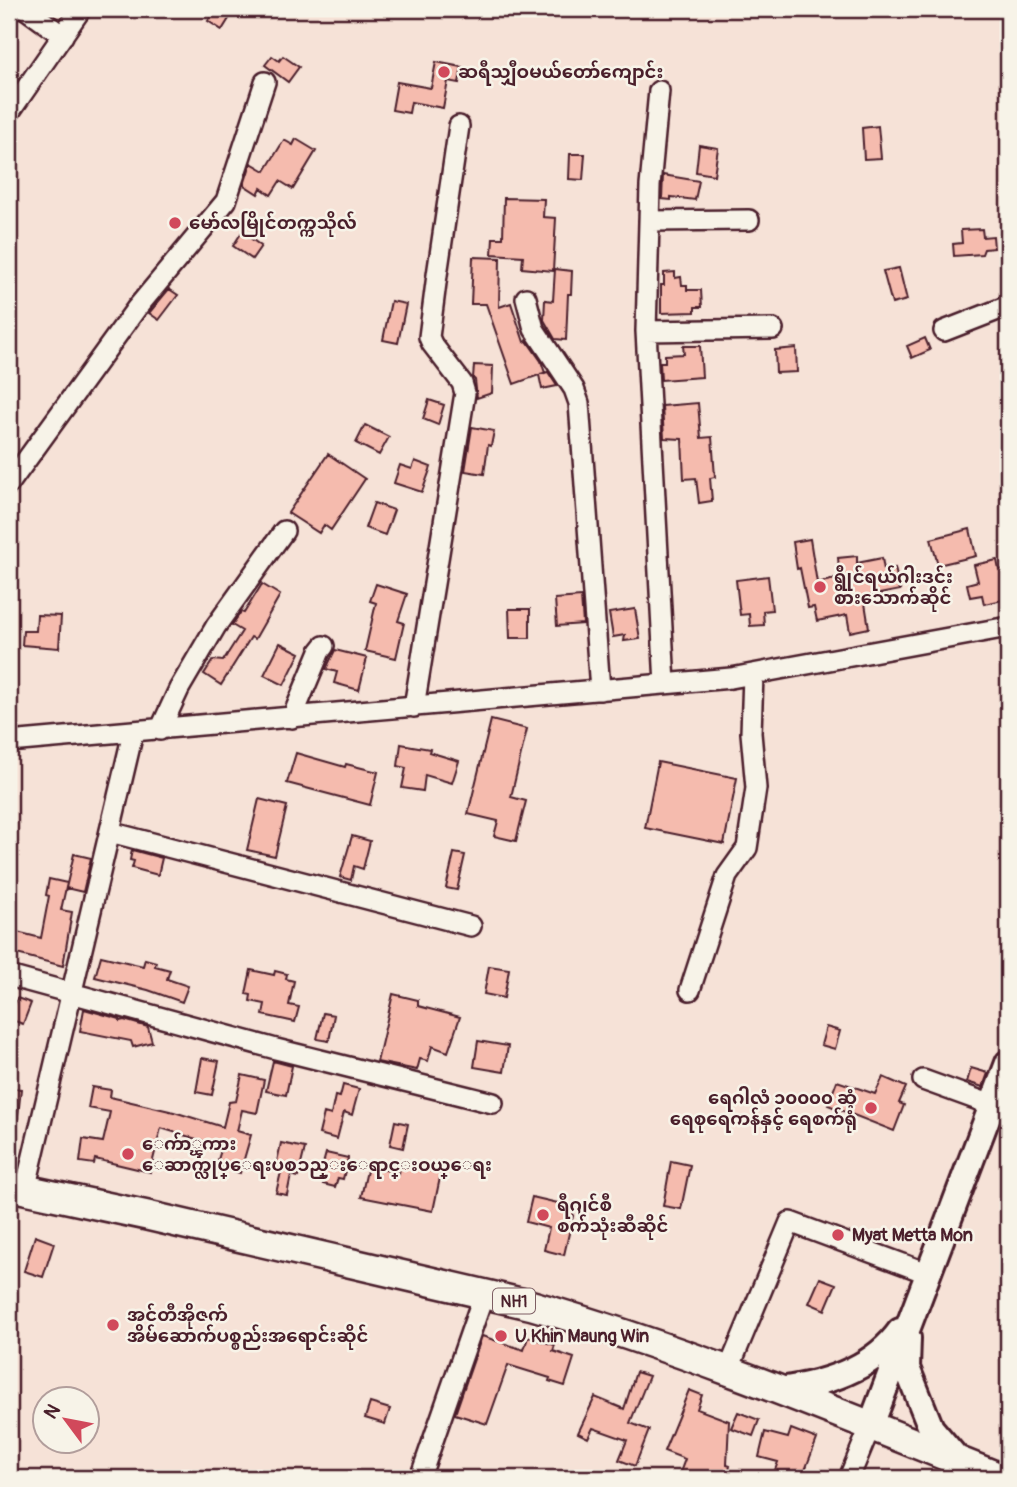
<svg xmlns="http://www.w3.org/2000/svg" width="1017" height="1487" font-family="Pangolin,'Noto Sans Myanmar',sans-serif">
<rect width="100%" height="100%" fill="#f6e2d7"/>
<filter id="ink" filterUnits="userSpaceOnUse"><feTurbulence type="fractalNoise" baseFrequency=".0143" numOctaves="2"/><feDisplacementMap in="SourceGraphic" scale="14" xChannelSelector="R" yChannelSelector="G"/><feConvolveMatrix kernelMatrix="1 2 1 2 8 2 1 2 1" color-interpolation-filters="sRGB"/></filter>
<g filter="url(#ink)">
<path fill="#f5bbae" stroke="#4a1f2b" stroke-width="2" d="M216,9H235L222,30L208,21Z
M272,56L279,61L283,56L299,67L288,82L265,65Z
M436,62L462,67L459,83L448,81L443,108L411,102L409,113L392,110L397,82L431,88Z
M878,126L881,158L864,159L862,128Z
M296,139L316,151L293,189L280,181L271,195L261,188L258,194L244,185L251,163L265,171L284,140L293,145Z
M699,145L718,148L714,175L696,172Z
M570,154H585L583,180L569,179Z
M663,175L699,181L695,200L671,197V200L662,199Z
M504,198L544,199L543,217L556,218L553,271L522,268L523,256L492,254L493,238H503Z
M982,229L983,237L993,236L994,248L984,249L982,254L954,256L953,244L962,243L961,230Z
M242,232L261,246L252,259L233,246Z
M473,257L500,258L499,307L511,303L524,342L527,341L541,361L545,373L540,374L548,372L557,386L542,389L539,375L514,384L486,304H471Z
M899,268L907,300L892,304L883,271Z
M555,269L572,271L571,294H568L566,340L555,339L544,320L545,300L553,301Z
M675,272V278L681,277L682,285H687V290H701L702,307H695V312L661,313V285H664V273Z
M169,289L178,295L159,320L149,313Z
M391,301L406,304L398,343L383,340Z
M925,338L930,350L912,358L907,346Z
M683,346H700L702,377L661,380L660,362H665V355L684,354Z
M796,348L797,372L776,373L775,350Z
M474,365L493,366L492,393L477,398L475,380L473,378Z
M429,400L444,405L438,425L423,419Z
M698,403L701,438L712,437L715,477L710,478L712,501L699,503L696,478L684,479L682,439L664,438L662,406Z
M365,425L389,437L379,455L356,443Z
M472,427L494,431L491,446L488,445L484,474L465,471Z
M328,454L365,479L331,530L324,525L319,533L288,513Z
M415,461L431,467L422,492L394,483L400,465L412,469Z
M374,503L394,510L385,535L365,528Z
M970,529L976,556L938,565L931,539Z
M810,539L817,583L840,578L838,558L857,556V563L882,558L884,570L895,568L900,590L864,597L869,628L850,632L847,615L817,621L814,607L808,608L800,568L797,569L793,542Z
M997,560L999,570L1008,568V599L984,604L982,595L970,597L967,584L978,581L974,565Z
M768,576L772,610L763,611L764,625L750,626L749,614L740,615L736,580Z
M262,584L280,595L255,639L251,637L221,685L204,674L213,660L223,661L242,631L232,625L241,612L244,613Z
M376,584L407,594L398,621L404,623L396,658L365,651L376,603L370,601Z
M581,597L583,624L557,626L555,599Z
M509,609H530V638H510Z
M635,609L640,639L624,641L625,635L613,637L609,613Z
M37,615L61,616L59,648L22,645L23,631H36Z
M280,643L300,653L284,685L264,675Z
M335,650L367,658L359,690L334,683L337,672L326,669Z
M491,720L527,729L511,797L526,801L516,841L494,836L498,821L468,814Z
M401,744L430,749L429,752L459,761L452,783L425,775L423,791L402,788L406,768L398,766Z
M296,753L345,767L346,764L378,772L370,805L287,783Z
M658,762L737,778L724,844L645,828Z
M259,799L287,806L275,856L247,850Z
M352,836L370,841L363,869L354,866L351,880L340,877Z
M132,850L162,858L158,875L132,868L134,861L130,860Z
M454,853L465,855L457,890L446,888Z
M74,854L91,858L83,892L66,888Z
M49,879L67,883L61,910L72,912L63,966L9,952V930L41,938L49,896L46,895Z
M101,956L143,966L145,959L156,962L155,966L170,970L167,979L188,986L182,1002L148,990L95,977Z
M489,966L509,969L504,998L484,994Z
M251,970L274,975L275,971L287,974L286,979L294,981L289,1005L299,1007L295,1022L263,1015L265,1004L250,1001L251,995L246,994Z
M393,994L418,1000V1006L460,1017L448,1052L432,1046L428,1061L420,1059L417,1070L377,1062Z
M17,998L31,1003L23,1024L9,1019Z
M84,1009L120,1019V1021L124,1020L148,1027L152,1042L133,1047L131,1041L80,1031Z
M323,1013L334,1015L329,1041L317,1039Z
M826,1027L840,1031L835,1049L821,1045Z
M478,1041L508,1046L504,1072L474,1067Z
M202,1058L219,1061L212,1095L196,1092Z
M273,1061L292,1066L286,1095L266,1091Z
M971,1068L988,1073L983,1087L967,1082Z
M242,1075L264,1080L257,1113L242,1110L237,1131L251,1135L240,1173L216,1166L222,1147L161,1128L150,1172L95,1159L94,1164L80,1162L83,1139L103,1142L110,1112L88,1108L92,1087L111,1090L110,1097L174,1112L223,1127L229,1102L236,1101Z
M883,1077L906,1087L899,1103L904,1105L894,1131L828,1105L837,1081L875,1094Z
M343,1085L359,1089L352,1115L344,1112L337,1139L319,1134L324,1113L331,1115L335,1096L340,1097Z
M9,1088L21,1089L16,1133H9Z
M395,1121L408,1124L403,1148L390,1145Z
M281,1143L305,1148L298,1177L291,1175L287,1195L276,1193L281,1172L275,1171Z
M326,1153L348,1158L343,1179L338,1178L335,1187L323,1184L325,1176L320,1175Z
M671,1161L690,1165L681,1209L663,1206Z
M401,1165L441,1173L433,1211L361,1197L368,1166L399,1173Z
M532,1197L575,1207L564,1255L544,1250L549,1228L526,1222Z
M35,1236L54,1243L43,1277L24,1271Z
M820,1278L836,1284L825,1310L809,1303Z
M482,1336L524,1350L528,1337L555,1345L553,1351L574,1358L565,1386L549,1381L550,1378L508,1365L487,1424L455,1414Z
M636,1372L649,1376L630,1423L649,1430L635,1466L619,1460L627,1440L593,1428L588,1438L578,1433L595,1397L624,1409Z
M689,1390L702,1395L697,1409L729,1421L727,1465L730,1466L727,1478H678L685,1459L664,1451Z
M370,1403L390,1409L385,1424L365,1418Z
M738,1412L759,1420L753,1436L731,1428Z
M791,1429L817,1439L802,1478H772L778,1462L759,1457L765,1432L788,1438Z"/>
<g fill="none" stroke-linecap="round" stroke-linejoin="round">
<g stroke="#4a1f2b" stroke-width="24">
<path id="minor" d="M26,9L63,36
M659,91L650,186L646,331L665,684
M9,113L81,9
M649,221L749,220
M526,298L534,329L574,389L579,403L600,690
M646,331L773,329
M944,331L1008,306
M9,484L136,309L226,201L265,82
M414,707L465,393L462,383L432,344L429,337L437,275L459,126
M292,718L320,651L324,646
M160,730L179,689L216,626L284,531
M9,742L731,678L1008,627
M110,832L471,926
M9,976L276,1049L493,1103
M690,990L727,876L747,848L756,788L751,733L753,675
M923,1080L992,1105
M25,1190L133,733
M728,1371L790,1222L927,1273
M420,1478L484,1294
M849,1478L871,1425"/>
</g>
<g stroke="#4a1f2b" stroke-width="30">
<path id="major" d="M908,1338L907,1368L931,1428L960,1462
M780,1390C824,1384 873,1369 900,1331
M871,1425L1008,1063"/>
</g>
<g stroke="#4a1f2b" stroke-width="33">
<path id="highway" d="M9,1186L145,1215L531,1305C691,1351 846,1416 1001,1478"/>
</g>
<use href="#minor" stroke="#f7f3e8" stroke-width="19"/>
<use href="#major" stroke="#f7f3e8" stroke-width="24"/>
<use href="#highway" stroke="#f7f3e8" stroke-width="28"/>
</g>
</g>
<g fill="#d1495b" stroke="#f7f3e8" stroke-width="2.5">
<circle cx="444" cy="72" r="7"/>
<circle cx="175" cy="223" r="7"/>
<circle cx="820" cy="587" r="7"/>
<circle cx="871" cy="1108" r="7"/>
<circle cx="128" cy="1154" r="7"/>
<circle cx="543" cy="1215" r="7"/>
<circle cx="838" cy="1235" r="7"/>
<circle cx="113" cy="1325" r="7"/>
<circle cx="501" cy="1336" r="7"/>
</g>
<g text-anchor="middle" stroke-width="5" stroke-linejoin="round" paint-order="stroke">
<rect fill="#f7f3e8" stroke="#7e5f64" stroke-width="2" x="493" y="1288.5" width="42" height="25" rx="5"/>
<g font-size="16" font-weight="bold" fill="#4a1f2b">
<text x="514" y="1307">NH1</text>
</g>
<g font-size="18" font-weight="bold" fill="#4a1f2b" stroke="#f7f3e8" text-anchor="start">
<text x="458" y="78">ဆရီသျှီဝမယ်တော်ကျောင်း</text>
<text x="189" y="229">မော်လမြိုင်တက္ကသိုလ်</text>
<text x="834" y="583">ရွိုင်ရယ်ဂါးဒင်း<tspan x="834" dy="21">စားသောက်ဆိုင်</tspan></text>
<text x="857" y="1104" text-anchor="end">ရေဂါလံ ၁၀၀၀၀ ဆံ့<tspan x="857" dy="21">ရေစုရေကန်နှင့် ရေစက်ရုံ</tspan></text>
<text x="142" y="1150">ေက်ာ္ၾကား<tspan x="142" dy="21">ေဆာက္လုပ္ေရးပစၥည္းေရာင္းဝယ္ေရး</tspan></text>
<text x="557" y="1211">ရီဂျင်စီ<tspan x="557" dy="21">စက်သုံးဆီဆိုင်</tspan></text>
<text x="852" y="1241">Myat Metta Mon</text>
<text x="127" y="1321">အင်တီအိုဇက်<tspan x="127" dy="21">အိမ်ဆောက်ပစ္စည်းအရောင်းဆိုင်</tspan></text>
<text x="515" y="1342">U Khin Maung Win</text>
</g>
</g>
<rect width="1017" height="1487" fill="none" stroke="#f7f3e8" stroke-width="35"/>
<rect x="18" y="18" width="982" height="1452" fill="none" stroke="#4a1f2b" stroke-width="2.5" filter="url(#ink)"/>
<g transform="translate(66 1420) rotate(302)"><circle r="33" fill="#f7f3e8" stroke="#b29e9c" stroke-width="2"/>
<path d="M0-5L12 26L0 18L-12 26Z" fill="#d1495b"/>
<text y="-10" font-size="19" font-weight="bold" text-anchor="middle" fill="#4a1f2b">N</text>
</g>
</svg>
